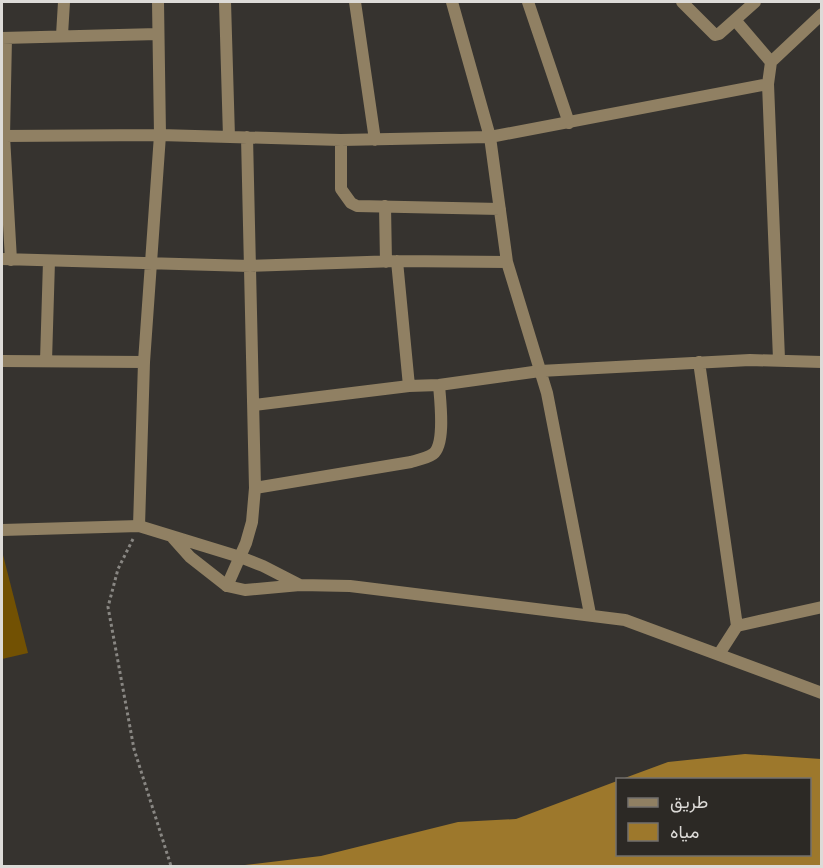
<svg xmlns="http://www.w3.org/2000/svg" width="823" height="868" font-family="'Noto Sans',Vazirmatn,sans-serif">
<rect width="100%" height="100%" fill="#36332f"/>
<path fill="#725103" d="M2,551L28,653L2,659Z"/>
<path fill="#9d782c" d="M745,754L821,759V866H236L321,856L458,822L516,819L617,781L618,854H810V780L622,779L668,762Z"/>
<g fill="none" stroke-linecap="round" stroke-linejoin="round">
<path stroke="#898783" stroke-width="3" stroke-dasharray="3 3" stroke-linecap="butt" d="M133,539L118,569L108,607L134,749L171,866"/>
<path stroke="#908063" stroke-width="12" d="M225,2L229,137
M355,2L375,140
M452,2L490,137L507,262L547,393L590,614
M528,2L569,123
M682,2L715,35L719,34L755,2
M735,20L771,62L768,84L779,359
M62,35L64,2
M2,38L158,34
M6,38L4,136L11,260
M771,62L822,14
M2,136L160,135L341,140L490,137L768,84
M341,140V189L351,203L357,206L500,209
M385,206L386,262
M2,259L250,266L397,261L507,262
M397,261L409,386
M2,361L144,362
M46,361L49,261
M699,362L737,626L822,607
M254,405L409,386L439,385L540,371L750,360L822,362
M255,488L411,462C418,460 427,458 433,454C446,444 440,400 439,385
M139,526L144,362L160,135L158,2
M227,586L246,543L252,522L255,488L247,137
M719,654L737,626"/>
<path stroke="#908063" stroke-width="12" d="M2,530L139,526L240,557L263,566L300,585
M173,538L190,557L227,586L245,590L300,585L350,586L625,620L822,693"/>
</g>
<rect width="823" height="868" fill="none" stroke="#dddbd8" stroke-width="6"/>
<rect x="616" y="778" width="195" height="78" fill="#2c2925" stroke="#73706d" stroke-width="1.5"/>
<rect x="628" y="798" width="30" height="9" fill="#908063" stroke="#73706d" stroke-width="1.5"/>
<text x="670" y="808" font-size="18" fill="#dddbd8">طريق</text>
<rect x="628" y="823" width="30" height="18" fill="#9d782c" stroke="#73706d" stroke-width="1.5"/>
<text x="670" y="838" font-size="18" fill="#dddbd8">مياه</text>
</svg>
